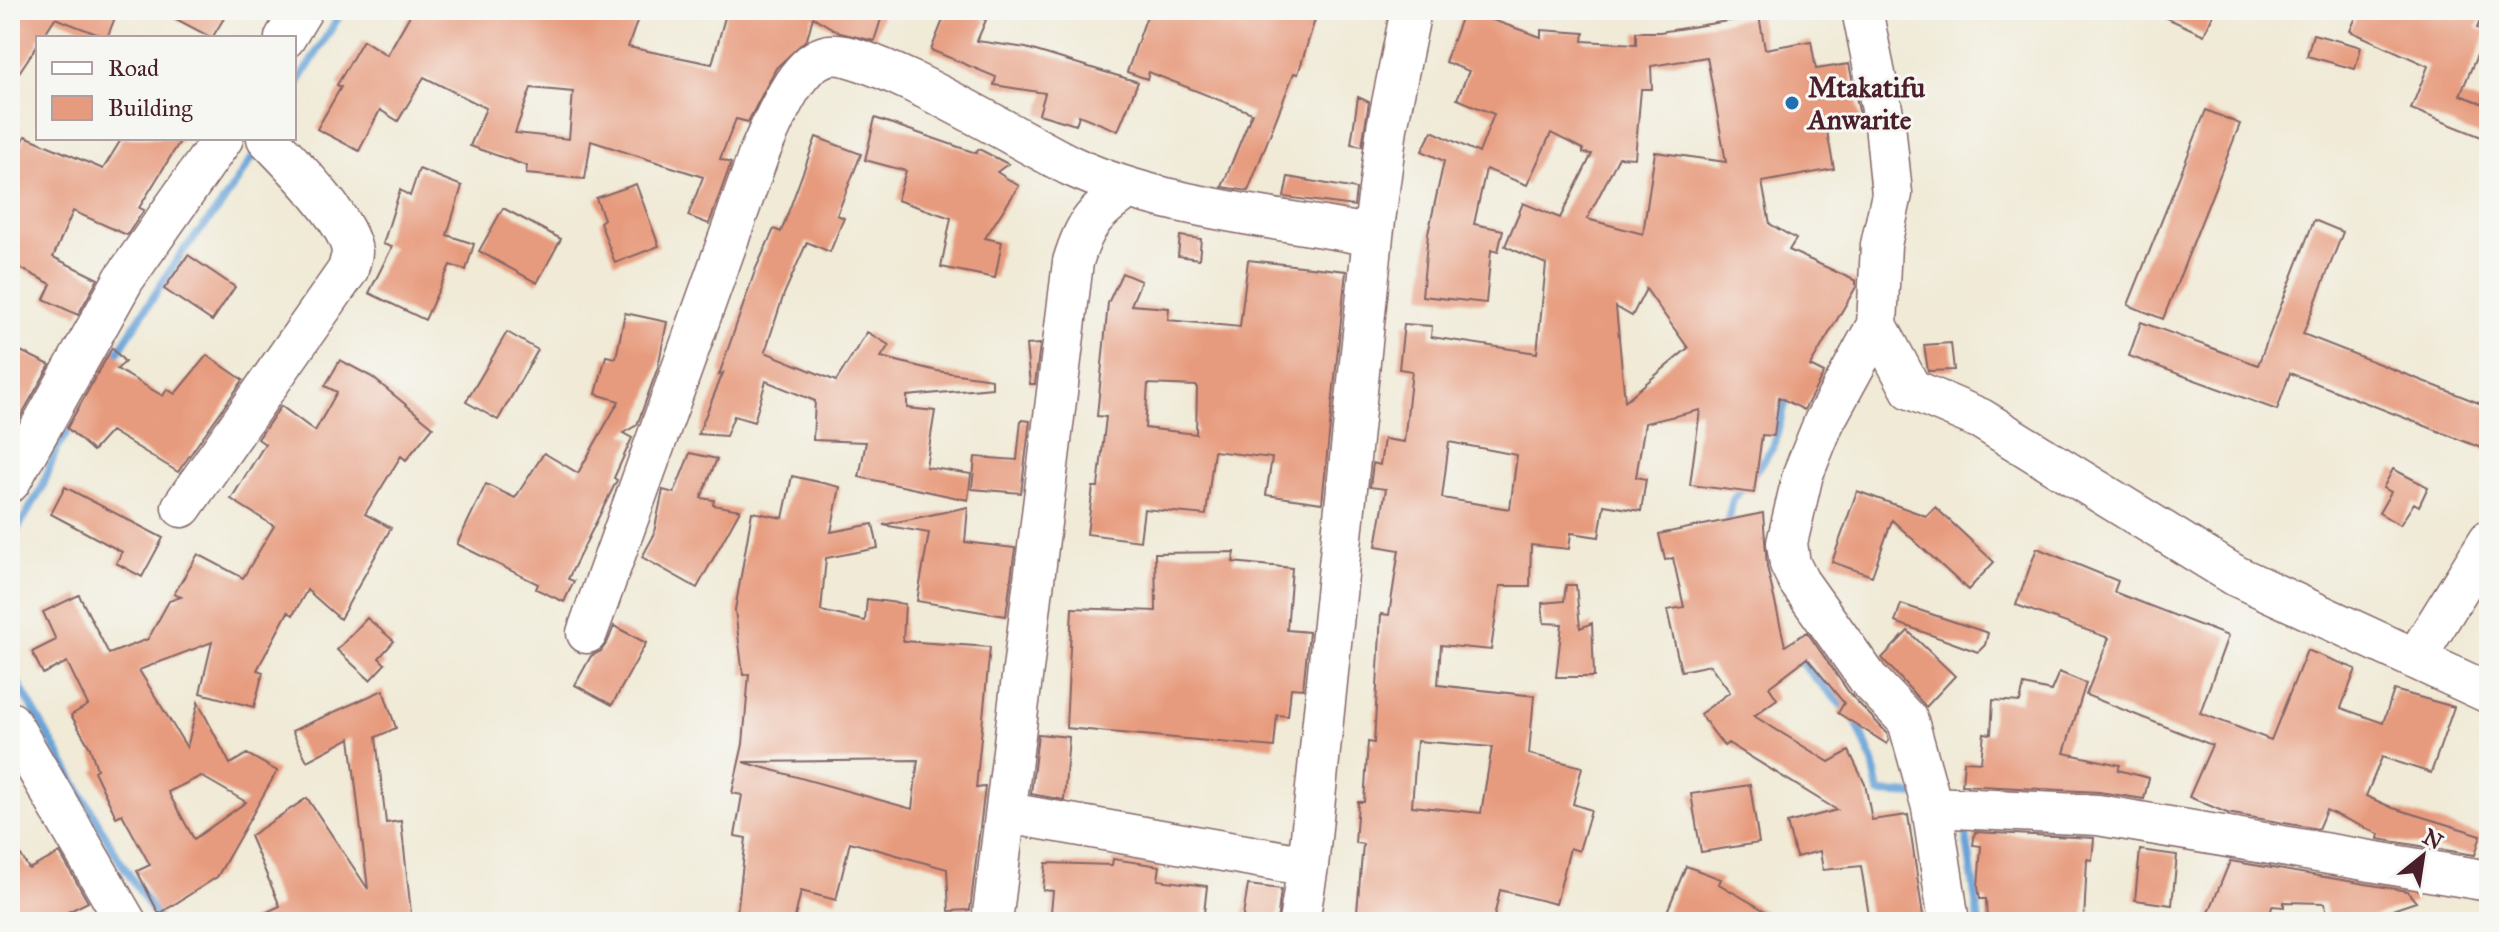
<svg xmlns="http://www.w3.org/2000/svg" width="2499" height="932" font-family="'IM FELL Great Primer',serif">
<rect width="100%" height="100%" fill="#f6f6f2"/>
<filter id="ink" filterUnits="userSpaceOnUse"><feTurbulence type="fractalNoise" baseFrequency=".0125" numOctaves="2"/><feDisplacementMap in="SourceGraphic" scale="16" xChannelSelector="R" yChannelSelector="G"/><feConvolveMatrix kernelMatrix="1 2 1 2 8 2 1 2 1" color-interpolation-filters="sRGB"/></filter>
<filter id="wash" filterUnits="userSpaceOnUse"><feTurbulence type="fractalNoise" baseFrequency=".006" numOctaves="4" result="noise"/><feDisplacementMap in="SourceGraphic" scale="32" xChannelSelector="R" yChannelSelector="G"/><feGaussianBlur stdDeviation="1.8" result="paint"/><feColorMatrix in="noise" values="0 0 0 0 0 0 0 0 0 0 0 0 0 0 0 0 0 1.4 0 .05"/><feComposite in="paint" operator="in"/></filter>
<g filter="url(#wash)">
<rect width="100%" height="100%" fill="#f0ead6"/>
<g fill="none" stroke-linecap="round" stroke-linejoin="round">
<path stroke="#67a3d8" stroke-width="8" d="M294,89L343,10
M112,361L183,251L219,208L259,148
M1726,528L1733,500L1773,447L1789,390
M10,541L42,488L56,450L73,422
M1795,657L1855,719L1873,762L1879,793L1917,795
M10,669L118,858L160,922
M1964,820L1979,922"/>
</g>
<g id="blocks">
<path fill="#e79b7e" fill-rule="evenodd" d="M10,10H118L107,38L55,18L42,38H38V44L10,86Z
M159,10H229L212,38Z
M413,10H641L628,47L712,64L727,10H884L874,41L840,33L813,17L807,39L776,68L748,122L736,119L720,159L731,163L709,224L688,216L703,177L591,141L585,179L526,174L527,166L470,146L486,108L424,77L398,121L380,110L359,151L317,129L341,87L337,85L363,40L387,55ZM531,88L573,92L569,139L515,133Z
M947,10H961L986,20L977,41L1026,48L1138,82L1118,131L1079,115L1076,125L1039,114L1045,93L994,85L996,77L931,50Z
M1149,10H1318L1298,74L1294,73L1248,191L1222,187L1252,113L1149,72L1147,79L1127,72Z
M1464,10L1541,37V30L1584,33L1583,41L1636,44V32H1660L1759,16L1765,49L1811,41L1816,69L1849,64L1861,120L1826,126L1834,169L1762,182L1770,224L1796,239L1789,250L1856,281V287L1810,366L1824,373L1804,410L1779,397L1774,436L1762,435L1754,493L1690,485L1700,410L1645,423L1636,477L1646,479L1641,511L1604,505L1599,537L1571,533L1569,549L1531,545L1530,586H1500L1491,650L1441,645L1438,685L1534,696L1529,754L1582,767L1573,804L1591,810L1579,851L1570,848L1556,904L1500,890L1493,922H1356L1363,844L1355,843L1358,802H1364L1368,742L1374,743L1381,614L1389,615L1399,550L1376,546L1386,489L1370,487L1373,463L1380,465L1384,439L1404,442L1412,371L1399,369L1404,324L1432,326L1431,337L1537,353L1546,264L1505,246L1523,203L1560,218L1592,154L1583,153V149L1551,133L1527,185L1486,169L1474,224L1503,230L1498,252L1491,250L1486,303L1422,296L1428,234L1444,161L1422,151L1432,131L1479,153L1494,114L1457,99L1469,71L1445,62ZM1707,57L1726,162L1655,152L1643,234L1587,219L1619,157L1635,158L1641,89H1652L1651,66ZM1646,289L1688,348L1625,401L1616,307L1632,316ZM1449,442L1517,455L1510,509L1442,498ZM1417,741L1492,747L1481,813L1412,806Z
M2149,10H2215L2204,35Z
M2359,10H2485L2477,28L2487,32L2460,95L2489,106V140L2411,109L2428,66L2350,31Z
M2313,34L2361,47L2355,69L2307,56Z
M1358,97L1369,102L1362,146L1351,144Z
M2206,110L2240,124L2163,319L2128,305Z
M875,118L976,153L979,149L1008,164L997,172L1019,186L985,238L1002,242L995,278L941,267L951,218L897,200L906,171L865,160Z
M25,136L103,169L122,138H182L139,208L144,210L127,235L73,211L53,257L98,279L78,315L44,299L51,284L10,263V171Z
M816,137L861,154L837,215L844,218L830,252L807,242L784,294L765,352L836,381L867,332L889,345L881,357L937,371L992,379V388L907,396V408L935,411L926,467L971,474L968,500L859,477L866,442L813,440L815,401L766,381L754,422L734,416L726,436L698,434L723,373L719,375L756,268L774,229L781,232Z
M419,169L462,186L447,235L474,244L466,270L450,265L425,320L369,293L392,247L383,244L400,190L410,196Z
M1288,177L1356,189L1354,206L1284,197Z
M636,184L659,246L615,263L600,222L604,219L596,198Z
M503,208L561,239L537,283L479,251Z
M2314,220L2343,232L2303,334L2489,407V451L2290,373L2277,410L2129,356L2141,322L2258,365Z
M1180,236L1201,239L1199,259L1178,256Z
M188,255L235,287L212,321L164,289Z
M1248,260L1346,271L1322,503L1266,495L1272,458L1214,451L1206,515L1144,509L1140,541L1087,534L1093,487H1098L1106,417L1097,416L1108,303L1122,273L1141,281L1131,305L1169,308L1168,320L1240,327ZM1148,384L1197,386L1196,434L1145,428Z
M625,313L667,322L658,367L637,425L623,433L632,438L614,478L617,480L568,579L574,581L564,602L536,589L538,584L457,544L486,484L515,498L544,453L578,473L619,401L596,394L606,356L616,358Z
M507,332L538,350L498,420L466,402Z
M1951,343L1954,370L1928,371L1924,345Z
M1040,344L1035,384H1030L1026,345Z
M10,346L50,365L10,435Z
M112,348L125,362L117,369L163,396L167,389L175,394L207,355L243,380L178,472L111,431L93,451L67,428Z
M340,360L372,377L433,427L406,460L401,456L365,514L391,528L340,619L307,590L293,615L288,612L257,670L263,672L254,707L200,693L212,642L139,670L187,748L198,702L230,764L247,754L277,771L217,877L159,914L137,871L150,865L122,814L116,817L94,771L97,769L90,748L71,715L88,705L67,662L43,674L32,652L56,640L43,612L79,595L109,654L148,639L169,601L181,597L174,594L198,554L243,578L274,526L231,499L265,444L258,439L281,406L315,431L337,392L325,386ZM201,776L246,802L194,839L168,792Z
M1021,420L1030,421L1021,493L972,489L975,457L1017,460Z
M690,453L717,459L701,498L714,500L713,505L740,510L697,588L642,557L653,537L663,490L674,493Z
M2393,469L2428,487L2419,506L2414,503L2400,525L2379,513L2391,492L2383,488Z
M792,476L840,487L831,532L873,524L878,548L826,558L821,611L865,621L867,599L905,604L903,641L990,647L976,788L985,787L970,910L949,911L947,869L850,842L836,900L801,891L794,922H736L746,838L735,836L742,795L732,793L743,744L749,674L743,675L735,610L752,512L783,518ZM918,760L912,809L743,762Z
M65,487L163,538L142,577L116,563L122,552L51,514Z
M1857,491L1926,516L1935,507L1994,562L1968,590L1892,520L1872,576L1832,562Z
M968,507L965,542L1015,548L1006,616L917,601L929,533L883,525Z
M1763,513L1767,567L1785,646L1807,632L1850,694L1887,733L1889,740L1887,744L1838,713L1844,703L1807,658L1769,687L1777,699L1754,716L1829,762L1849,751L1865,784L1872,820L1908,815L1924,922H1870L1861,866L1823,870L1820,851L1796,857L1787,823L1837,810L1728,743L1724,746L1700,714L1730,692L1710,665L1681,671L1667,610L1684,607L1673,558L1665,560L1659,534Z
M2037,548L2118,581L2114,592L2228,636L2200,713L2271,740L2307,650L2356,669L2341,708L2383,723L2394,690L2454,707L2431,773L2382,757L2366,796L2393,808L2481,835L2475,855L2378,839L2379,834L2326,810L2318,829L2227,813L2189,797L2212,745L2086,695L2109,638L2016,605Z
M1235,552L1233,562L1292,568L1287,630L1309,632L1303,689L1291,688L1288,716L1277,715L1274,747L1066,728L1072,608L1156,611L1155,553Z
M1566,585H1576L1580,628L1592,623L1594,677H1556L1562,624L1544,623L1542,603L1564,601Z
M1901,604L1988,633L1985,645L1978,652L1895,622Z
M367,618L394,641L379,658L385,664L370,680L337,650Z
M614,626L646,643L612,705L575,685L591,656L601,651L608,641Z
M1908,631L1955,676L1926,707L1882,658Z
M2059,672L2086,683L2064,753L2120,765L2118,770L2149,778L2144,799L2099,792L1962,785L1964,761L1981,762L1984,733L1991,734L1993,700L2020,702L2024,685L2051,691Z
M383,690L396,728L376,737L386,823L401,821L412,922H245L280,906L250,836L307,798L368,889L350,738L307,761L292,731Z
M1038,734L1069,737L1064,800L1031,794Z
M1750,785L1759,843L1701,852L1691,794Z
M1975,832L2094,838L2092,860L2087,859L2084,922H1987L1986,899H1980L1978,887L1981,846L1973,845Z
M10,836L29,869L60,853L88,902L48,922H10Z
M2140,850L2177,855L2172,905L2135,900Z
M1113,859L1160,866L1158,880L1207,886L1203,922H1050L1053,891L1043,890L1046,863L1112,865Z
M2230,861L2407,891L2416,902L2357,922H2328L2325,903L2284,902V907L2272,906L2269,922H2205Z
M1686,866L1721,879L1719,884L1784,922H1685L1666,914Z
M1248,885L1281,889L1277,922H1242Z"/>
</g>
</g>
<g filter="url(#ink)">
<use href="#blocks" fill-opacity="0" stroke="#846667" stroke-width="2"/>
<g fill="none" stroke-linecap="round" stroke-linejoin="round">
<g stroke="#846667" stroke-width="43">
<path id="minor" d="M1862,10L1885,124L1892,194L1881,245L1877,325L1824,422L1803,474L1787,543L1790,564L1799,582L1869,680L1908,721L1932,807L1949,922
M285,38L302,10
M1877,325L1911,389L1981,419L2236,576L2489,693
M10,482L124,279L223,138
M182,507L348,270C349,264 352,257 352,252C349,220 289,161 267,138
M587,633L760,151C773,124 795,61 829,55C868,48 1027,145 1071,166C1161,208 1276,217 1373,236
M2415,659L2489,540
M10,722L126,922
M1932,807L2098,815L2489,881
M1008,813L1308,866
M992,922L1073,262C1085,222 1095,212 1129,188
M1299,922L1308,866L1373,236L1387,128L1411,10"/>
</g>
<use href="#minor" stroke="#fff" stroke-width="40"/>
</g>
</g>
<circle fill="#1f6fb2" stroke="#f6f6f2" stroke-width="3" cx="1792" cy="103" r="8"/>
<g text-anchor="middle" stroke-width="6" stroke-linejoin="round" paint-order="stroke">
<g font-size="28" font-weight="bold" fill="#4a1f2b" stroke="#f6f6f2" text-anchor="start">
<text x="1808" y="97">Mtakatifu<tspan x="1808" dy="32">Anwarite</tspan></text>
</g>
</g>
<rect width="2499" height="932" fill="none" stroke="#f6f6f2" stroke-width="40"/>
<rect x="36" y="36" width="260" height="104" fill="#f6f6f2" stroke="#b1a0a2" stroke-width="2"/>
<rect x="52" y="62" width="40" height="12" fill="#ffffff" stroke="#b1a0a2" stroke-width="2"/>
<text x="108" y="76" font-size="24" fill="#4a1f2b">Road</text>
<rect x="52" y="96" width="40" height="24" fill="#e79b7e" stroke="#b1a0a2" stroke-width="2"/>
<text x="108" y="116" font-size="24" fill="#4a1f2b">Building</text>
<g transform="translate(2423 856) rotate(30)" stroke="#f6f6f2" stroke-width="6" paint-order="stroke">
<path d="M0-6L14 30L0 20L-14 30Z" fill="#4a1f2b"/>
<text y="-12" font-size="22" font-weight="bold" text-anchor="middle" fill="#4a1f2b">N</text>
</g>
</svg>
